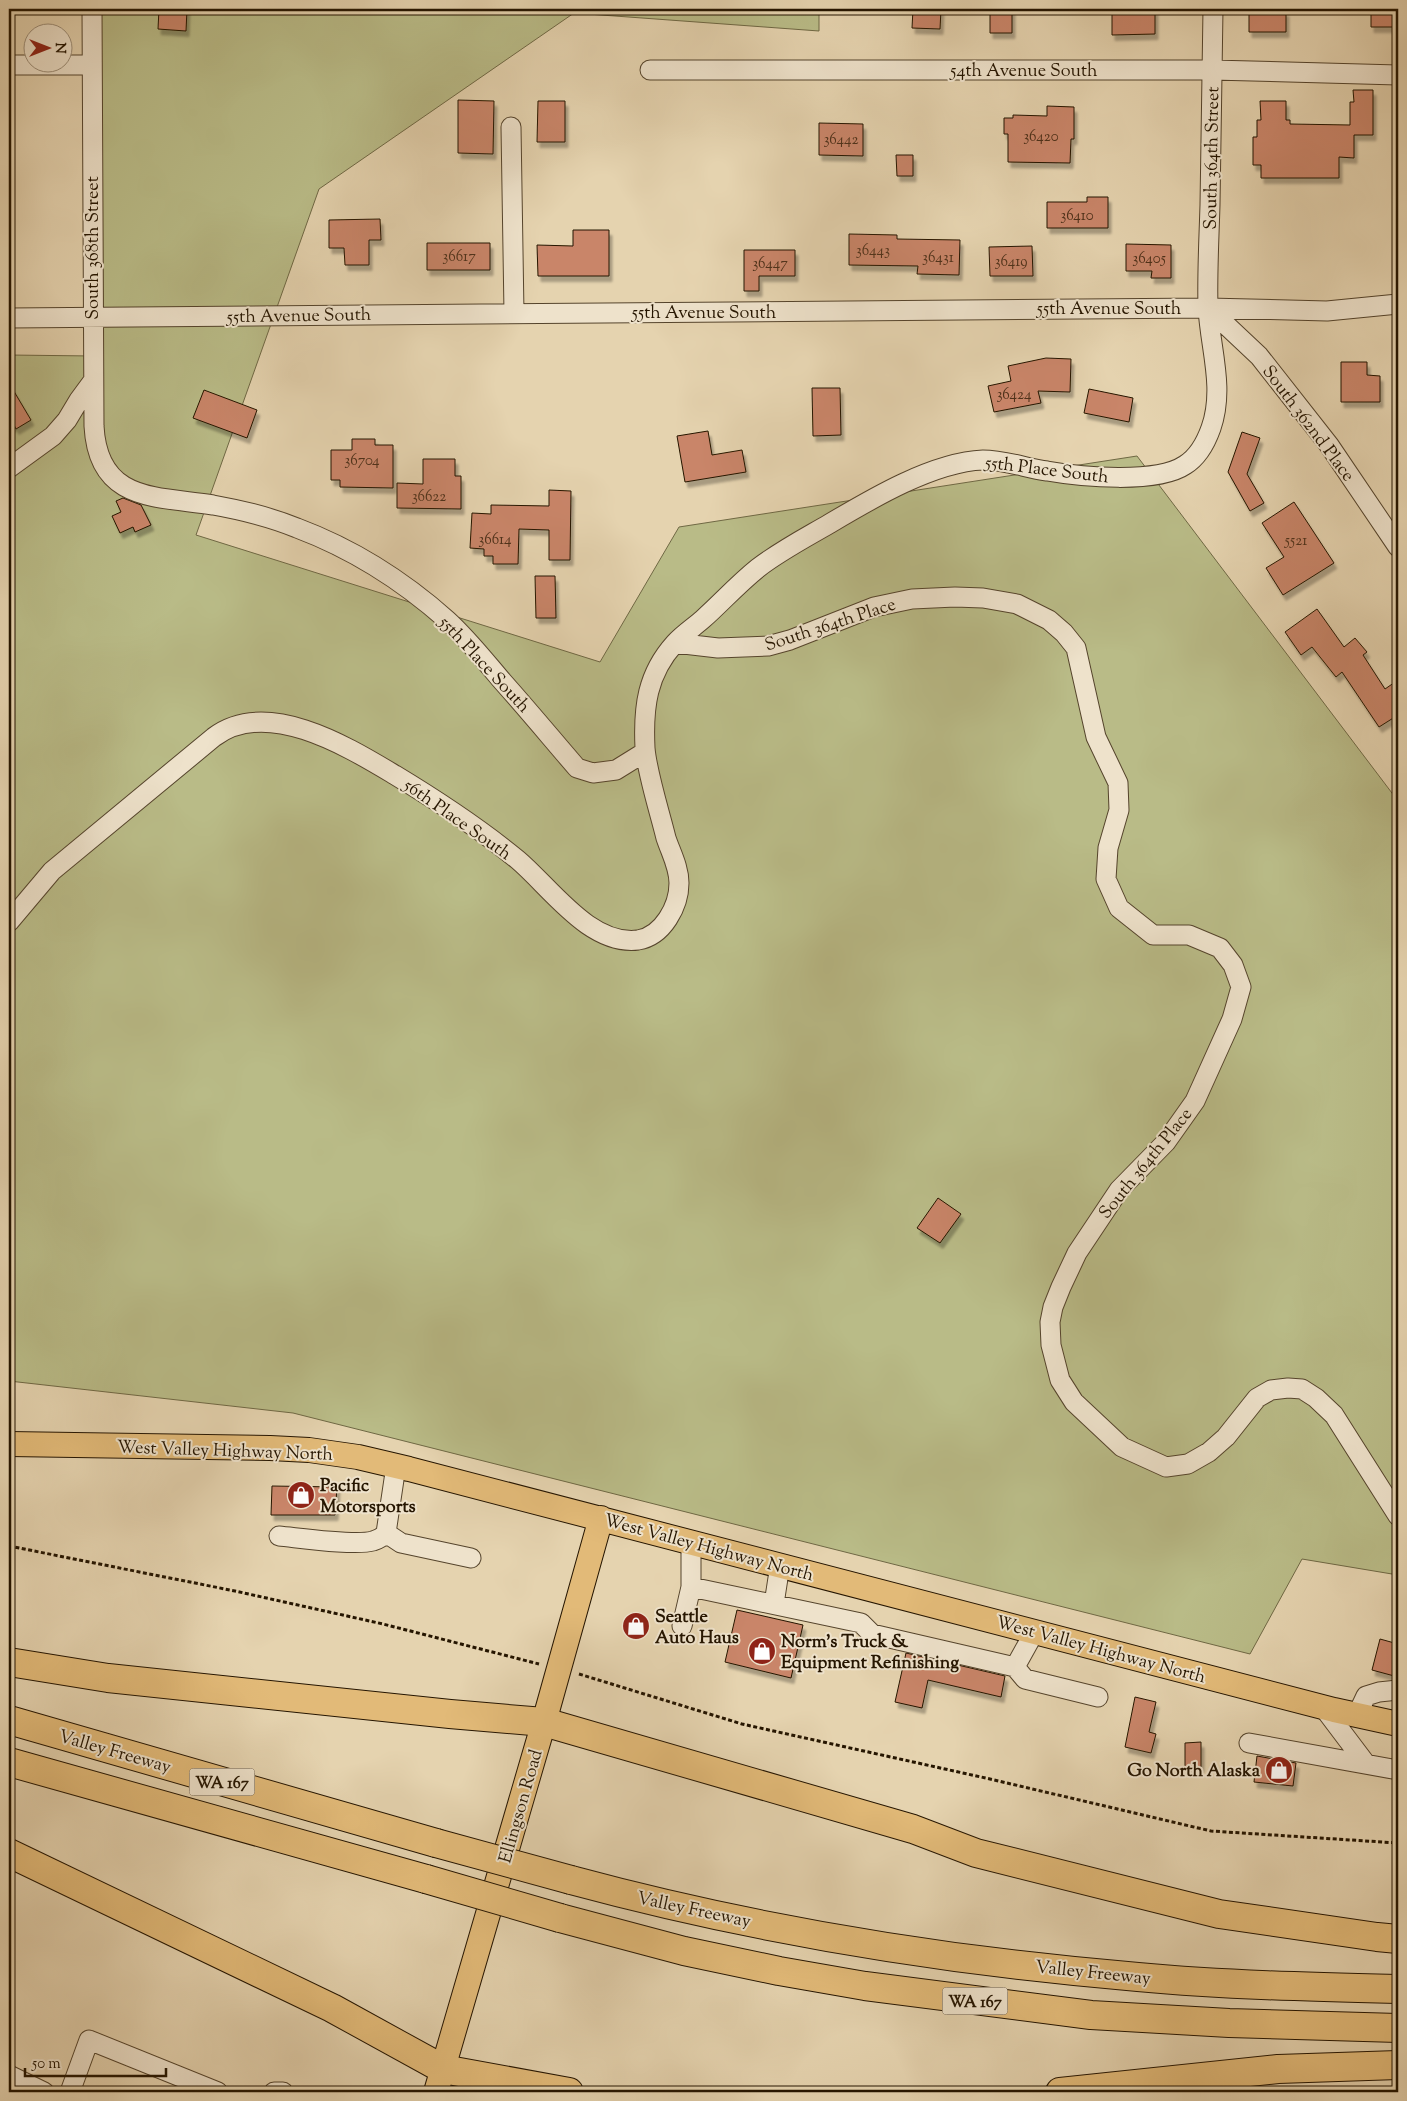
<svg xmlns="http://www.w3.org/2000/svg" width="1407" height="2101" font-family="'Sorts Mill Goudy',serif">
<defs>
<filter id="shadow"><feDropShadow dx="3" dy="5.5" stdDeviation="1" flood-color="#0004"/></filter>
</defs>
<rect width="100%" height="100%" fill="#e5d3af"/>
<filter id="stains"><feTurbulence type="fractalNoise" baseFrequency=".004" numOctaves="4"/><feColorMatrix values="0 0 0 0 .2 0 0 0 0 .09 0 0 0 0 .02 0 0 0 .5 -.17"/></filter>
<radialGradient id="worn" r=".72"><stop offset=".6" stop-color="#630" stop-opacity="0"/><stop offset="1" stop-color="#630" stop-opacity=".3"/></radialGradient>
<path fill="#b9bb87" stroke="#6f6844" d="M92,9H819V31L574,13L319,189L196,535L600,662L679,527L1137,456L1398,801V1575L1302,1559L1250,1654L293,1413L9,1381V355L93,356Z"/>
<path fill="#c98569" stroke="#251500" filter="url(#shadow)" d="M159,9H187L186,31L158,29Z
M913,9H941L940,29L912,28Z
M990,9H1012V33H990Z
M1112,9H1155V34L1112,35Z
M1371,9H1398V27H1371Z
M1249,11H1286V32H1249Z
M1353,90H1373V135H1354V158L1339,157V178H1261V165H1253V137H1257V120H1261L1260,101H1286V120H1290V124L1350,125V102H1354Z
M458,100L494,101L493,154L458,153Z
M538,101H565V142H537Z
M1047,106L1074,107V139H1071L1070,163L1008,162V134H1004V118H1013V115L1047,116Z
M819,123L863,124V156L819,155Z
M896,155H913V176H897Z
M1087,197H1108V228H1047V202H1087Z
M380,219L381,240H369V265H345L344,248H329V220Z
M573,230H609V276H538L537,245L573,246Z
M849,234L897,235V239L960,240L959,275L917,274L918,266L849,265Z
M427,243H490V270H427Z
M1126,244L1171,245V278H1151L1152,271H1126Z
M1032,246L1033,276H990L989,247Z
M744,250H795V276H759V291H744Z
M1046,358L1071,359L1070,392L1038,391L1041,403L994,412L988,386L1011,381L1008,366Z
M1341,362H1367V375L1380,376V402H1341Z
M9,383L31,420L16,429L14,425L9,429Z
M812,388H840L841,435L813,436Z
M1089,389L1133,398L1129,422L1084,413Z
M204,390L257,410L247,438L193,418Z
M708,431L712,455L742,450L746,472L685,482L677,436Z
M1242,432L1260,438L1247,474L1264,503L1250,511L1228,472Z
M352,439H375V445H393V488L340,487V480H331V450H352Z
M423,459H455V476H461V509L397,508V483L423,484Z
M549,490L571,491L570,560H549V530L519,529L518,564H493V556H484V549L470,548L472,513L491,514V505L549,506Z
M123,498L141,505L151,525L135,532L133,527L120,533L112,516L121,512L116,501Z
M1294,502L1334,563L1283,595L1266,568L1284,557L1262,523Z
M535,576H555L556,618H536Z
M1317,609L1344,647L1355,638L1367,652L1363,655L1385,689L1398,680V715L1379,727L1342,672L1336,677L1312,647L1301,655L1285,632Z
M938,1198L961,1214L940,1243L917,1228Z
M272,1486L337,1487L335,1515H271Z
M737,1610L803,1625L791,1678L725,1662Z
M1380,1639L1398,1644V1677L1372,1670Z
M906,1653L1005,1676L1001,1697L928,1680L922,1708L895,1702Z
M1135,1697L1156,1702L1149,1732L1156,1734L1151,1753L1125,1747Z
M1201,1742V1767H1185V1743Z
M1257,1756L1296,1763L1293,1786L1254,1782Z"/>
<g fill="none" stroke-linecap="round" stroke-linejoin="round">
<g stroke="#55442c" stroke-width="21">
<path id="minor" d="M92,9L94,426C98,502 155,496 213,505C241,510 270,517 297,528C353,549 402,580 447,620C468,639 485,661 503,682C528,710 552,739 577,768L593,773L616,770L645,752
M9,65H92
M650,70H1212L1398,75
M511,127L514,313
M1208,308L1259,356L1329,445L1398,547
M9,318L1208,308L1327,311L1398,304
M9,468L53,436L67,420L79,400L93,381
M675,643L718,648L768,646L790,640L874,607L912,599L955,597L983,598L1017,604L1049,620L1064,633L1076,648L1096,737L1118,783L1119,810L1108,848L1106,879L1119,908L1153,935H1189L1220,948L1233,965L1241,987L1232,1019L1195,1101L1166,1142L1119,1190L1077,1253L1061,1287L1053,1307L1050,1322L1051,1345L1060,1380L1074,1402L1122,1447L1166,1467L1188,1464L1209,1452L1226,1437L1257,1398L1271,1390L1288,1388L1302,1389L1316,1398L1334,1415L1398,1516
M9,922L52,871L214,737C267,697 348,747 395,775C438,801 479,828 518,860C551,888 590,946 638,940C663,936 679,906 679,883C679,867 671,853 666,838C660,813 647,773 645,748C643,707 647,674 675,643C683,634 694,627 703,619C722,602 738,584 758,568C780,551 805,538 829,524C871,499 933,462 983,460C1005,460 1026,468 1047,471C1081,477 1157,484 1185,465C1198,457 1206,442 1211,428C1225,388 1210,348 1208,308C1207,274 1209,239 1210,205C1211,139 1212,74 1213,9
M396,1466L386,1533L401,1543L471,1558
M279,1536C300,1538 355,1546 373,1541C379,1539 383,1537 386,1533
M691,1587L861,1623L872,1634L1015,1667L1025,1679L1098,1697
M774,1604L780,1565
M682,1626L691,1587V1542
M1015,1667L1030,1640L1032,1631
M1323,1707L1366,1764
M1357,1715L1366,1696L1379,1692L1398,1690
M1249,1743L1398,1770
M9,2075L44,2092
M70,2092L89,2040L218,2092
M274,2092H283"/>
</g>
<g stroke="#251500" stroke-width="26">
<path id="major" d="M9,1444L270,1448L309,1450L358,1457L409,1469L1334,1710L1398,1724
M436,2092L544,1722L601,1518"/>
</g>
<g stroke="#251500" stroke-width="30">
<path id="highway" d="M9,1662L108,1678L450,1714L544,1722L913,1829L976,1853L1219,1914L1377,1937L1398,1939
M9,1720L436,1843
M9,1762L426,1879
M9,1853L332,2008L443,2069L569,2092
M571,1880C756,1930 947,1961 1138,1977C1224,1985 1311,1987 1398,1989
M560,1918L684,1951L779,1971L865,1986L1091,2015L1229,2023L1398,2028
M1060,2092L1278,2069L1398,2065"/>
</g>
<path stroke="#251500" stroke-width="3" stroke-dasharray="4 2.5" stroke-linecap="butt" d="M9,1546L235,1591L383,1624L539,1664
M579,1674L742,1724L990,1779L1211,1831L1398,1843"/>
<use href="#minor" stroke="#eee2cb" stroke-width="19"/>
<use href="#major" stroke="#e2ba78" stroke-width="24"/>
<use href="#highway" stroke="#e2ba78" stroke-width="28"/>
<g stroke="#251500" stroke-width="30" stroke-linecap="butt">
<path id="highway-bridge" d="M436,1843L571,1880
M426,1879L560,1918"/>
</g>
<use href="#highway-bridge" stroke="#e2ba78" stroke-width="28"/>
</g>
<defs>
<g id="shop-disc" transform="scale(1.4375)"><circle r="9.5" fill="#8f2418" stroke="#eee2cb"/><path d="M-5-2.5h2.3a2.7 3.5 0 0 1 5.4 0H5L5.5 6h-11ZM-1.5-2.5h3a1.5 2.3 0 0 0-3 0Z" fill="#fff"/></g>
</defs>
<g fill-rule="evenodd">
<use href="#shop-disc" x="301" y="1495"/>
<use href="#shop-disc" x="636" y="1626"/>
<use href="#shop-disc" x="762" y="1651"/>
<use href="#shop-disc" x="1279" y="1770"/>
</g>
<g text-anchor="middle" stroke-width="4" stroke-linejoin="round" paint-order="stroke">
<g font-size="15" fill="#4e311a">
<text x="1041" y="141">36420</text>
<text x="841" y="144">36442</text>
<text x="1077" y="220">36410</text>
<text x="873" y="255">36443</text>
<text x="459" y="261">36617</text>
<text x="938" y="262">36431</text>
<text x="1149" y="263">36405</text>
<text x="1011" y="266">36419</text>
<text x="770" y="268">36447</text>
<text x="1014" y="399">36424</text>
<text x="362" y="465">36704</text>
<text x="429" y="501">36622</text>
<text x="495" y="544">36614</text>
<text x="1296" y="545">5521</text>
</g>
<g fill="#eee2cb" stroke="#61523d" stroke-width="1">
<rect x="189.5" y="1768.5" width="65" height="27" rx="4"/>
<rect x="942.5" y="1987.5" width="65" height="27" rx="4"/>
</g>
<g font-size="16" font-weight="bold" fill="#251500">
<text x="222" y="1788">WA 167</text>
<text x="975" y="2007">WA 167</text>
</g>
<g font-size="18" fill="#251500" stroke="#eee2cb">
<text x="1024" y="76">54th Avenue South</text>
<text transform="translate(1211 158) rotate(-89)" y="6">South 364th Street</text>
<text transform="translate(92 248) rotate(-90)" y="6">South 368th Street</text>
<text x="1109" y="314">55th Avenue South</text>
<text x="704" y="318">55th Avenue South</text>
<text transform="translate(299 315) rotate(-1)" y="6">55th Avenue South</text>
<text transform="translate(1309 423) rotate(53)" y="6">South 362nd Place</text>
<text transform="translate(1047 469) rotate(7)" y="6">55th Place South</text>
<text transform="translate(830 624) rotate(-18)" y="6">South 364th Place</text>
<text transform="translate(485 664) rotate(47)" y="6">55th Place South</text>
<text transform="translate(458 819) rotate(35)" y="6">56th Place South</text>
<text transform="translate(1145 1163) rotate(-51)" y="6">South 364th Place</text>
<text transform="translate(225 1450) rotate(2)" y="6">West Valley Highway North</text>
<text transform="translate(709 1547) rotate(15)" y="6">West Valley Highway North</text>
<text transform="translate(1101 1649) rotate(15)" y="6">West Valley Highway North</text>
<text transform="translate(115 1751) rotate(16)" y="6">Valley Freeway</text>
<text transform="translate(520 1806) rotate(-74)" y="6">Ellingson Road</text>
<text transform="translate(694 1909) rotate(12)" y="6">Valley Freeway</text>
<text transform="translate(1093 1972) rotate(6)" y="6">Valley Freeway</text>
</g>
<g font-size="18" font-weight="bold" fill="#251500" stroke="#eee2cb" text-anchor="start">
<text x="320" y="1491">Pacific<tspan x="320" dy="21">Motorsports</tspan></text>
<text x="655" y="1622">Seattle<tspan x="655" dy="21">Auto Haus</tspan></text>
<text x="781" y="1647">Norm's Truck &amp;<tspan x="781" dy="21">Equipment Refinishing</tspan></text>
<text x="1260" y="1776" text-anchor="end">Go North Alaska</text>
</g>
</g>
<rect width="1407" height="2101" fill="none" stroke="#e5d3af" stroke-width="30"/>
<rect x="10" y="10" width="1387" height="2081" fill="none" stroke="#251500" stroke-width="2.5"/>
<rect x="15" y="15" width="1377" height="2071" fill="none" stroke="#251500"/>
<g transform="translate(48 48) rotate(90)"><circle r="24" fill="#eee2cb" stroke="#9e907a"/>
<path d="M0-4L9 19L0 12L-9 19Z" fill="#8f2418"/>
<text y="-8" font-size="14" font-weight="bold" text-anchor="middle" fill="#251500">N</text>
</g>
<path d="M25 2068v8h141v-8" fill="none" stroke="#251500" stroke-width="2.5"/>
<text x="32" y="2068" font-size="15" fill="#251500" stroke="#eee2cb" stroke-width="4" paint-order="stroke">50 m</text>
<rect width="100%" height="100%" filter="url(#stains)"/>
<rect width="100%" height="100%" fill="url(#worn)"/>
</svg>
